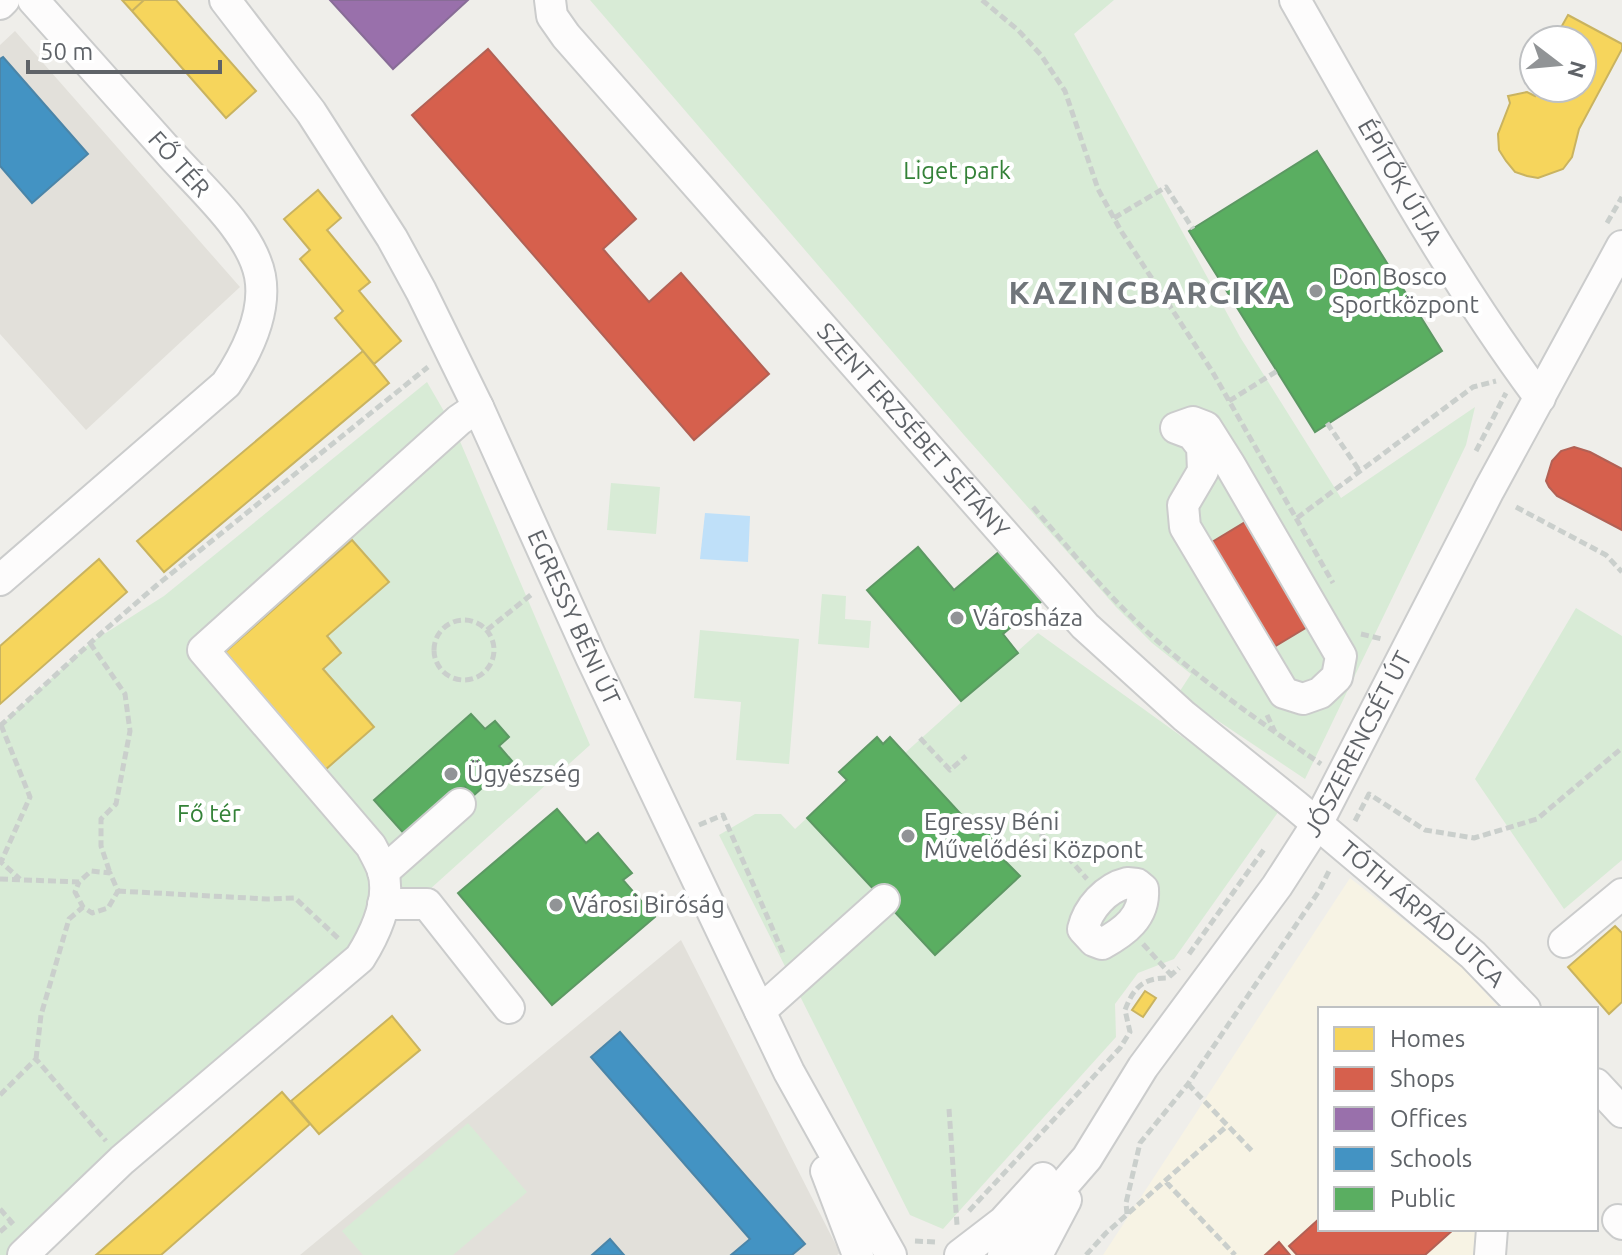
<svg xmlns="http://www.w3.org/2000/svg" width="1622" height="1255" font-family="Ubuntu,sans-serif">
<rect width="100%" height="100%" fill="#efeeea"/>
<path fill="#f7f3e4" d="M1350,878L1458,963L1500,1009H1320V1229H1480L1473,1255H1103Z"/>
<path fill="#e2e0da" d="M15,31L240,287L86,430L0,334V45Z
M681,940L840,1253L837,1255H300Z"/>
<path fill="#d8ebd6" d="M590,0H1114L1074,34L1240,337L1341,498L1475,407L1466,445L1305,779L1178,694L1191,674L1152,643L1116,607L964,435Z
M427,382L456,432L590,745L24,1255H0V726L90,643L164,596Z
M611,483L660,487L656,534L607,530Z
M822,594L846,596L845,619L871,621L869,648L818,644Z
M1576,608L1622,636V860L1564,909L1475,779Z
M700,630L799,639L789,764L736,760L741,702L694,698Z
M1038,633L1281,808L1174,959L1138,973L1115,1004L1116,1037L943,1229L910,1215L719,835L755,814H781L795,829L807,818L935,955L1019,876L905,753Z
M468,1123L527,1192L453,1255H363L342,1231Z"/>
<path fill="#bfe0f9" d="M705,513L750,516L748,562L700,559Z"/>
<path fill="#f6d55c" stroke="#c9b360" stroke-width="2" d="M122,0H144L132,11Z
M144,0H176L256,91L226,118L132,11Z
M1568,15L1622,44V49L1579,129L1572,157L1563,169L1538,178L1527,176L1515,172L1506,161L1499,150L1498,134L1510,103L1508,96L1527,92L1535,96L1538,88H1582V40H1554Z
M318,190L341,218L327,230L370,282L359,291L401,341L374,364L335,318L343,311L300,259L310,250L284,219Z
M363,351L389,383L164,572L137,541Z
M352,540L389,582L327,636L341,653L323,669L374,727L325,770L223,654Z
M99,559L127,592L0,704V646Z
M1615,926L1622,933V1002L1609,1014L1568,967Z
M1145,991L1156,998L1143,1017L1132,1010Z
M392,1016L420,1050L319,1134L291,1101Z
M282,1092L310,1124L161,1255H96Z"/>
<path fill="#d6604d" stroke="#b26155" stroke-width="2" d="M488,49L636,219L603,249L649,302L681,273L769,374L694,440L412,115Z
M1574,447L1590,452L1622,469V530L1557,496L1549,487L1546,481L1552,461L1561,451Z
M1247,521L1309,626L1269,650L1207,545Z
M1320,1218V1229H1454L1425,1255H1297L1289,1246Z
M1279,1242L1290,1255H1265Z"/>
<path fill="#9970ab" stroke="#886c97" stroke-width="2" d="M330,0H468L393,69Z"/>
<path fill="#4393c3" stroke="#4b85a8" stroke-width="2" d="M3,57L88,154L32,203L0,166V59Z
M620,1032L805,1244L792,1255H731L750,1239L591,1057Z
M610,1239L624,1255H592Z"/>
<path fill="#5aae61" stroke="#5c9863" stroke-width="2" d="M1317,151L1442,351L1315,432L1189,231Z
M918,547L954,590L1000,551L1042,601L1003,634L1018,653L961,701L867,590Z
M471,714L485,729L495,721L509,737L499,746L512,761L473,796L465,787L408,838L374,800Z
M877,737L883,744L890,737L969,823L975,817L1005,849L999,855L1020,876L935,955L807,818L847,780L839,772Z
M557,809L586,843L598,833L632,873L623,880L655,917L552,1005L458,893Z"/>
<g fill="none" stroke-linecap="round" stroke-linejoin="round">
<g stroke="#cbcccc" stroke-width="34">
<g id="minor">
<path id="s1" d="M225,0L311,112L392,238L421,291L478,407L591,657L789,1072L891,1255"/>
<path id="s2" d="M550,0L552,16L566,36L1085,626L1184,716L1296,806L1473,955L1525,1009"/>
<path id="s3" d="M1295,0C1372,135 1447,273 1540,398"/>
<path d="M0,4L4,0"/>
<path d="M1193,422L1206,427L1230,465L1341,656L1337,677L1320,693L1303,699L1284,693L1185,527L1183,505L1203,471L1202,447L1192,434L1176,428Z"/>
<path d="M0,580L226,384C246,354 267,314 260,276C251,230 197,185 167,150C122,100 78,50 33,0"/>
<path d="M383,872L460,804"/>
<path d="M1127,883L1137,884L1143,889C1145,917 1124,932 1102,944L1094,941L1083,929C1088,908 1106,888 1127,883Z"/>
<path d="M383,904H427L509,1008"/>
<path d="M1564,942L1622,894"/>
<path d="M760,1011L884,900"/>
<path d="M1596,1084L1622,1112"/>
<path d="M826,1171L858,1255"/>
<path d="M1618,1220L1622,1224"/>
<path d="M23,1255L122,1160L360,958C375,934 391,900 383,871C380,862 375,854 371,846L203,650L459,420L478,407"/>
<path d="M960,1255L1003,1222L1043,1178"/>
<path id="s4" d="M1003,1255L1087,1158L1143,1067L1277,886L1317,824L1489,490L1622,246"/>
<path d="M1037,1255L1066,1200"/>
<path d="M1490,1255L1492,1229"/>
</g>
</g>
<path stroke="#cacfcc" stroke-width="5" stroke-dasharray="8 4" stroke-linecap="butt" d="M982,0L1018,30L1041,55L1065,91L1098,189L1121,231L1212,371L1333,583
M1114,218L1166,187L1193,229
M1607,223L1622,197
M1229,401L1277,371
M1327,423L1359,470
M1476,451L1506,393
M1033,507C1072,552 1110,599 1154,638C1206,684 1264,725 1321,764
M1516,507L1606,555L1622,572
M1297,518L1473,387L1496,381
M434 650a30 30 0 1 1 60 0a30 30 0 1 1-60 0Z
M487,630L532,594
M1361,634L1382,639
M90,643L125,694L130,731L116,804L101,819V846L110,873
M1267,715L1275,732
M1,725L30,797L1,862L20,879
M0,726L98,636L157,585L428,367
M920,738L950,770L966,756
M1355,821L1369,794L1425,830L1474,838L1537,819L1622,748
M699,825L723,815L784,955
M1040,834L1059,847L1087,879
M0,879L79,882L91,871L110,873L118,891L108,908L92,913L83,907L75,892L79,882
M118,891L267,899L295,898L340,940
M1143,944L1172,976
M1189,954L1265,848
M36,1059L41,1015L69,919L83,907
M1188,1084L1252,1151
M0,1095L36,1059L106,1141
M949,1109L957,1225
M1166,1182L1235,1255
M0,1209L15,1226
M969,1211L1120,1048L1130,1032L1125,1010C1134,986 1144,978 1168,978L1179,968
M1127,1214L1126,1203L1140,1143L1188,1084L1319,891L1330,869
M0,1232L11,1222
M915,1241L936,1242
M1086,1255L1106,1233L1227,1126"/>
<use href="#minor" stroke="#fdfcfc" stroke-width="30"/>
</g>
<g fill="#919496" stroke="#fff" stroke-width="3">
<circle cx="1316" cy="291" r="8"/>
<circle cx="957" cy="618" r="8"/>
<circle cx="451" cy="774" r="8"/>
<circle cx="908" cy="836" r="8"/>
<circle cx="556" cy="905" r="8"/>
</g>
<g text-anchor="middle" stroke-width="8" stroke-linejoin="round" paint-order="stroke">
<g font-size="24" fill="#5f6368" stroke="#fff">
<text transform="translate(179 164) rotate(48)" y="8">FŐ TÉR</text>
<text dy="8" stroke="none"><textPath href="#s3" startOffset="210">ÉPÍTŐK ÚTJA</textPath></text>
<text dy="8" stroke="none"><textPath href="#s2" startOffset="566">SZENT ERZSÉBET SÉTÁNY</textPath></text>
<text dy="8" stroke="none"><textPath href="#s1" startOffset="712">EGRESSY BÉNI ÚT</textPath></text>
<text dy="8" stroke="none"><textPath href="#s4" startOffset="624">JÓSZERENCSÉT ÚT</textPath></text>
<text dy="8" stroke="none"><textPath href="#s2" startOffset="1270">TÓTH ÁRPÁD UTCA</textPath></text>
</g>
<g font-size="24" fill="#348238" stroke="#fff">
<text x="957" y="179">Liget park</text>
<text x="209" y="822">Fő tér</text>
</g>
<g font-size="24" fill="#5f6368" stroke="#fff" text-anchor="start">
<text x="1332" y="285">Don Bosco<tspan x="1332" dy="28">Sportközpont</tspan></text>
<text x="973" y="626">Városháza</text>
<text x="467" y="782">Ügyészség</text>
<text x="924" y="830">Egressy Béni<tspan x="924" dy="28">Művelődési Központ</tspan></text>
<text x="572" y="913">Városi Biróság</text>
</g>
<g font-size="32" font-weight="bold" letter-spacing="2" fill="#70757a" stroke="#fff">
<text x="1150" y="304">KAZINCBARCIKA</text>
</g>
</g>
<rect x="1318" y="1007" width="280" height="224" fill="#ffffff" stroke="#bfc1c3" stroke-width="2"/>
<rect x="1334" y="1027" width="40" height="24" fill="#f6d55c" stroke="#bfc1c3" stroke-width="2"/>
<text x="1390" y="1047" font-size="24" fill="#5f6368">Homes</text>
<rect x="1334" y="1067" width="40" height="24" fill="#d6604d" stroke="#bfc1c3" stroke-width="2"/>
<text x="1390" y="1087" font-size="24" fill="#5f6368">Shops</text>
<rect x="1334" y="1107" width="40" height="24" fill="#9970ab" stroke="#bfc1c3" stroke-width="2"/>
<text x="1390" y="1127" font-size="24" fill="#5f6368">Offices</text>
<rect x="1334" y="1147" width="40" height="24" fill="#4393c3" stroke="#bfc1c3" stroke-width="2"/>
<text x="1390" y="1167" font-size="24" fill="#5f6368">Schools</text>
<rect x="1334" y="1187" width="40" height="24" fill="#5aae61" stroke="#bfc1c3" stroke-width="2"/>
<text x="1390" y="1207" font-size="24" fill="#5f6368">Public</text>
<g transform="translate(1558 64) rotate(106)"><circle r="38" fill="#ffffff" stroke="#bfc1c3" stroke-width="2"/>
<path d="M0-6L14 30L0 20L-14 30Z" fill="#919496"/>
<text y="-12" font-size="22" font-weight="bold" text-anchor="middle" fill="#5f6368">N</text>
</g>
<path d="M28 60v12h192v-12" fill="none" stroke="#5f6368" stroke-width="4"/>
<text x="40" y="60" font-size="24" fill="#5f6368" stroke="#ffffff" stroke-width="6" paint-order="stroke">50 m</text>
</svg>
